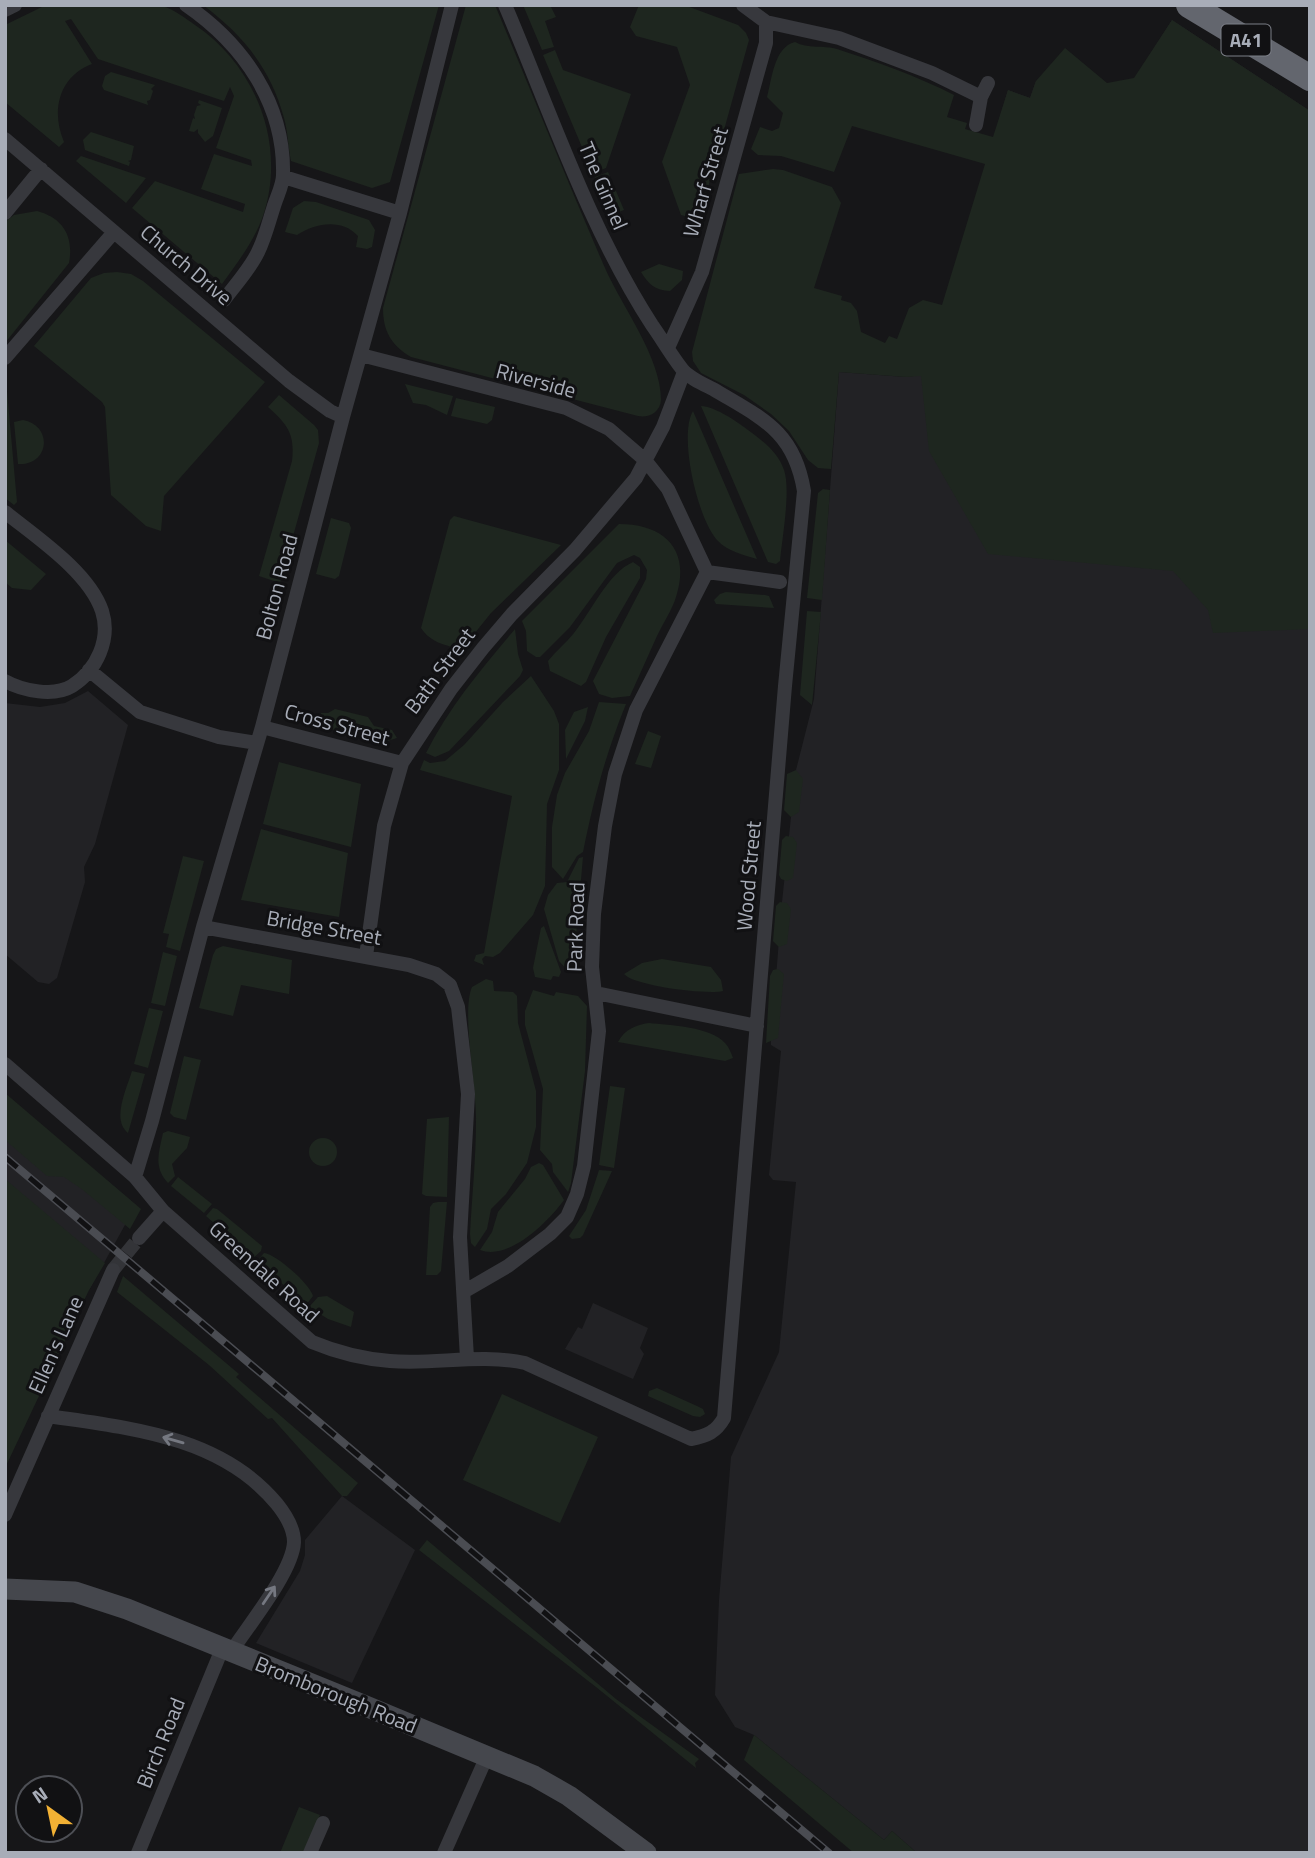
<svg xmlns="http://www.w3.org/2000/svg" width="1315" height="1858" font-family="'Titillium Web',sans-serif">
<rect width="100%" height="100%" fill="#161618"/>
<path fill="#222225" d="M1172,20L1310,111V1853H917L892,1831L884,1840L754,1735L735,1727L715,1695L719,1600L731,1457L779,1352L796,1182L773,1180L769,1175L781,1051L771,1045V1040L782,902L796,770L814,699L839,372L906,377L922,375L1008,90L1030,98L1036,81L1112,114Z
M88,691L128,725L95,844L84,867L85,882L57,978L49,984L38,982L5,954V703L40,707L65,703Z
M5,1095L136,1205L89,1290L5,1221Z
M593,1303L648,1328L640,1348L644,1354L633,1379L565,1349L578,1327L582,1329Z
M342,1496L415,1550L352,1683L256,1643L300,1571L305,1555V1540Z"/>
<path fill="#1e261f" d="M46,5C75,5 103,5 132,5C141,5 154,3 163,6C175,10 185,18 195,25C256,66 287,145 263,216C254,241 238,262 222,284L132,208L155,181L243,212L245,204L201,189L214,154L252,166L251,160L216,148L234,96L230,87L224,101L98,59L71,19L65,21L92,64C58,77 51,112 64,142L59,147L5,102V25Z
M203,5H439L390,182L372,188L291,161C288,147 288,132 284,118C271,69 243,35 203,5Z
M466,5H495C532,93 567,181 605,268C622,307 661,357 661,400C660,413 648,418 638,416L411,357C391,345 383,331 383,308Z
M523,5H550L556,17L545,21L554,47L542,50Z
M639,5H684L738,25L746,33L749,40L699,220L681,215L662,162L690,85L677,47L636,36L630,27Z
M1172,20L1310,111V629L1213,633L1208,610L1173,571L988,554L929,451L921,376L906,377L839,372L831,469L818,468L808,460L789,431L771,414L744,395L701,373L693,361L692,352L739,174L773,169L783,170L832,187L841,203L814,288L842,296L841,300L851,303L857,311L861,332L885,343L889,336L897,339L909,308L923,300L942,305L985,164L852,126L834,172L781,156L758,155L751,149L760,127L772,131L779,128L783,113L767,97C772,79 774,47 795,42C808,49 823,45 837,49C877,62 917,76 954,95L947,117L967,123L965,129L993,137L1008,90L1030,98L1036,81L1065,48L1107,83L1134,78Z
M555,50L563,70L631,94L606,168L593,173L543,55Z
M111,72L155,85L151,89L153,91L150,100L147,101L148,105L104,90L102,86L105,76Z
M199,100L222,108L213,136L205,142L198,133V129L194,132L189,131L193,118L195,119L194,115L197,106L201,105L198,103Z
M91,132L134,146L131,160L128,161L130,162L129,166L85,150L83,140Z
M81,156L146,178L126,203L76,161Z
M608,172L624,210L611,215L595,177Z
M304,201L316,202L369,220L375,230L372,247L367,249L356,247L358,236C342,218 315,223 297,235L285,232L293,208Z
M37,211C63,218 74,236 69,263L5,343V222L14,215Z
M659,264L683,271L682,280L670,291C655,290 649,285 641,272Z
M117,272L131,274L143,281L265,382L164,496L161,531L146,526L111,495L105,407L102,402L34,346L91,278L104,273Z
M6,380L17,502L14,505L5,498Z
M405,384L453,396L447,415L426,405L413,403Z
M279,395L314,425L318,430L319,443L280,583L259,576L292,461C295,434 288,425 268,407Z
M456,398L495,407L492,420L487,424L451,416Z
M701,406C715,407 733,419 744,427C760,439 778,451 784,470C791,490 782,539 780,561L776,564L768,562Z
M693,411L757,559C744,555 727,551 718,541C698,521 678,436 693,411Z
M23,420C54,426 49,466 18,464L14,422Z
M823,489L830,490L822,600L807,598L818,493Z
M454,516L561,545L491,613L462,649C446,646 430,642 421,628L450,520Z
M331,518L349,523L351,528L339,576L335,579L316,574Z
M619,524C665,524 691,550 676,597C672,610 663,623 657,636C648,656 639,676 630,696L612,698L599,694L593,681L646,579L647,570L640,558L634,555L617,563L570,627L540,657H536L527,651L526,631L522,621Z
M5,540L46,574L31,590L12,588L5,582Z
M633,562L640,567V578L606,637L586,682L581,686L550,671L548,661C556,651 566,643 574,633C591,612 608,573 633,562Z
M726,592L765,595L769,596L774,608L716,604L714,600L720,594Z
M807,611L821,612L812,705L800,695Z
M515,629L518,654L523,670L520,676L449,751L435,757L426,753C449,707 482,668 515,629Z
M531,676L554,711L559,724V770L547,804L545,886L533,915L500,953L493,957L485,956L482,959L484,965L474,961L476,955L484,953L512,796L420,770L424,760L430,763L445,761L464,745L503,702Z
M599,702L626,704C605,756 594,798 583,852L577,856L563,879L552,867V827L557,795L565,773L589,731Z
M588,707L585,721L566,759L565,730L574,712Z
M335,709L368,717L374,726L392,730L397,738L384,742L377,741L316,725L321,713H328Z
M648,731L661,736L651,768L635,764Z
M279,762L361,784L351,847L263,824Z
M796,770L803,779L799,812L791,817L784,810L787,774Z
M261,829L348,853L339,917L241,900Z
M786,836L793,837L797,843L793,878L787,881L781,879L779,875L782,840Z
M183,856L204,861L180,951L166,947L169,934L163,933Z
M583,857L574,958L569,972L559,961L544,909L548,895L557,883L567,882L579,858Z
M780,902L787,903L791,909L787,944L779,947L773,941L776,906Z
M544,926L561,972L559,977L553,976L551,980L535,977L533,968L541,928Z
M223,946L292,960L289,994L241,985L233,1016L199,1008L213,955L216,949Z
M163,952L177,956L165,1006L151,1003Z
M662,959L711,967L721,980L723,991C708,995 634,986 624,974L642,963Z
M778,969L784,974L778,1038L766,1043L770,976L773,970Z
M486,979L493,981L494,991L513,992L517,996L518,1023L536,1091V1127L527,1163L506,1194L491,1209L487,1229L475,1247L471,1243L470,1234C472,1196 476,1158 476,1121C477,1088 461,1012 472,987Z
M533,990L554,996L556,992L578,996L587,1006L585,1071L571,1183L568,1192L553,1172L552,1164L540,1150L543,1089L525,1025V1011Z
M149,1008L163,1011L148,1068L134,1064Z
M649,1023C669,1025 712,1027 725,1043C729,1047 731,1053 733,1058L725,1061L618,1042C625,1029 636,1025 649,1023Z
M184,1056L201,1060L186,1120L174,1117L170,1113Z
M132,1071L145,1074L128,1133C111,1120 127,1088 132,1071Z
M610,1086L625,1088L614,1168L599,1165Z
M5,1093L141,1209L130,1229L83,1190L64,1177L47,1176L5,1140Z
M449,1117L447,1197L426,1196L422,1194L427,1119Z
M168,1131L190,1137L187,1148L172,1164L175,1176L168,1183C153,1167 159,1152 163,1133Z
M309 1152a14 14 0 1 1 28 0a14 14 0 1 1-28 0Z
M539,1163L543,1165L564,1200C548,1222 509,1261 480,1250L492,1232L498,1212L525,1179L531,1167Z
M599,1170L612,1171L583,1235L580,1238L572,1239L569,1236L586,1210Z
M178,1177L212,1204L204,1213L171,1186Z
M5,1179L105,1263L89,1290L5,1468Z
M438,1202H447L441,1271L437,1275H426L430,1207L433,1203Z
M213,1208L217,1209L262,1246L261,1251L253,1258L206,1216Z
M264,1253C276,1254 310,1284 313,1296L306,1305L257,1261Z
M123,1276L239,1374L236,1377L358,1483L347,1496H342L272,1418L268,1419L209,1365L117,1292Z
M327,1296L354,1312L351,1327L328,1319L309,1307L318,1297Z
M657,1388L697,1406L703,1409L705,1414L700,1417L693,1416L648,1396L649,1391Z
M502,1394L598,1437L560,1523L463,1480Z
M427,1540L616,1699L699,1759L695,1763L696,1768L596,1687L419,1550Z
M754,1735L884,1840L892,1831L917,1853H854L744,1760Z
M299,1807L320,1815L303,1853H280Z"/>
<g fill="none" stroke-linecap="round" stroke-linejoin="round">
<path stroke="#333438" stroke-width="14" stroke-dasharray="14 7" stroke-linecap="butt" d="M113,1270L139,1238"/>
<path stroke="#37383d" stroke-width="14" d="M186,5C243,44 285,104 283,175C283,185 277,196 274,206C269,221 265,238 258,252C250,269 235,285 224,300
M743,5L766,22L839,38L932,73L981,97
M5,10L15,5
M976,125L981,97L988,83
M5,139L289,381L330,411L343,417
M284,177L400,213
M5,213L41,169
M668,348L702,272L766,43V22
M361,355L566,408L609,429L645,460L668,489L707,572
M5,358L114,232
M5,512C36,537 89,572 102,611C111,639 97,670 72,686C54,697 23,691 5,681
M707,572L780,582
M89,670L140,712L219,737L257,743
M262,727L402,763
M203,927L409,965L436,974L450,985L458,1007L468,1094L460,1237L467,1358
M366,956L384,826L402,763L451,689L483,648L512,614L575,550L636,478L663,427L684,372
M596,993L757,1026
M5,1064L135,1177L163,1211L312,1342C336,1352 364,1359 390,1361C436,1365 479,1353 525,1363L691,1439C707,1436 716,1432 724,1418L785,686L804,491C794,430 761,418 713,389C703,384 689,378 682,369C671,355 662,339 652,325C588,226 551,113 505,5
M135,1177L152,1121L203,927L262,727L343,417L400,213L452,5
M139,1238L163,1211
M465,1291L508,1266L550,1234L567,1217L577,1194L584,1166L599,1031L592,967L594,914L605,826L615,774L636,710L707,572
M48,1416C129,1428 221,1436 277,1504C285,1514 294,1527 294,1542C293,1571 248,1626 231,1652
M5,1515L113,1270
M138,1853L222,1649
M310,1853L323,1823
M444,1853L487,1756"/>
<path stroke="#45474d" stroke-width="21" d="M5,1589L75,1592L127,1609L368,1707L534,1776L569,1796L646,1853"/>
<path stroke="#63666e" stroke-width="26" d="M1189,5L1310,78"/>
<g stroke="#4a4c52" stroke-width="8">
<path id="rail" d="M5,1157L829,1853"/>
</g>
<use href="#rail" stroke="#111113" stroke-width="5" stroke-dasharray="16" stroke-linecap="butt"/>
</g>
<defs><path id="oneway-shaft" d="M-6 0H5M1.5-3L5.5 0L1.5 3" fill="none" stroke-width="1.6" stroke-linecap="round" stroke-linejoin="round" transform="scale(1.75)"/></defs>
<g stroke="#757881">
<use href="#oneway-shaft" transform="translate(173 1440) rotate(-164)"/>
<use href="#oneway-shaft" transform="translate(269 1595) rotate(-56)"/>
</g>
<g text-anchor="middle" stroke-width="6" stroke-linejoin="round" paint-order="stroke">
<rect fill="#111113" stroke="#7b7e86" stroke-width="2" x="1221.5" y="24.5" width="49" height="31" rx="5"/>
<g font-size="19" font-weight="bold" fill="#a8adb8">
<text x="1246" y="47">A41</text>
</g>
<g font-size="21" fill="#a8adb8" stroke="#111113">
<text transform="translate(706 182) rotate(-74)" y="7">Wharf Street</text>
<text transform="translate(603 186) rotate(67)" y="7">The Ginnel</text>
<text transform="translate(186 265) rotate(40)" y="7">Church Drive</text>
<text transform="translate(536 381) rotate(15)" y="7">Riverside</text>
<text transform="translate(277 587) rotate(-75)" y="7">Bolton Road</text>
<text transform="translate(440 671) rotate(-53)" y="7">Bath Street</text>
<text transform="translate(337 725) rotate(15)" y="7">Cross Street</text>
<text transform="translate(749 876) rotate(-85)" y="7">Wood Street</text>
<text transform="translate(576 927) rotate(-88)" y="7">Park Road</text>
<text transform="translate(324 928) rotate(10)" y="7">Bridge Street</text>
<text transform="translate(264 1272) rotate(42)" y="7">Greendale Road</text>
<text transform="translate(56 1345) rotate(-66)" y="7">Ellen's Lane</text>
<text transform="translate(336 1695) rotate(22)" y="7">Bromborough Road</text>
<text transform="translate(161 1743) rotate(-68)" y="7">Birch Road</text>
</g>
</g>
<rect width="1315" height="1858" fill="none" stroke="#a8adb8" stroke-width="14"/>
<g transform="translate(49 1809) rotate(327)"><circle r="33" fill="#111113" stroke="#4d4f55" stroke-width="2"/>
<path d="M0-5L12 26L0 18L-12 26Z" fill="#f2b134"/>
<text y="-10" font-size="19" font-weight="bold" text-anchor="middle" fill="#a8adb8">N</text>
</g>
</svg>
